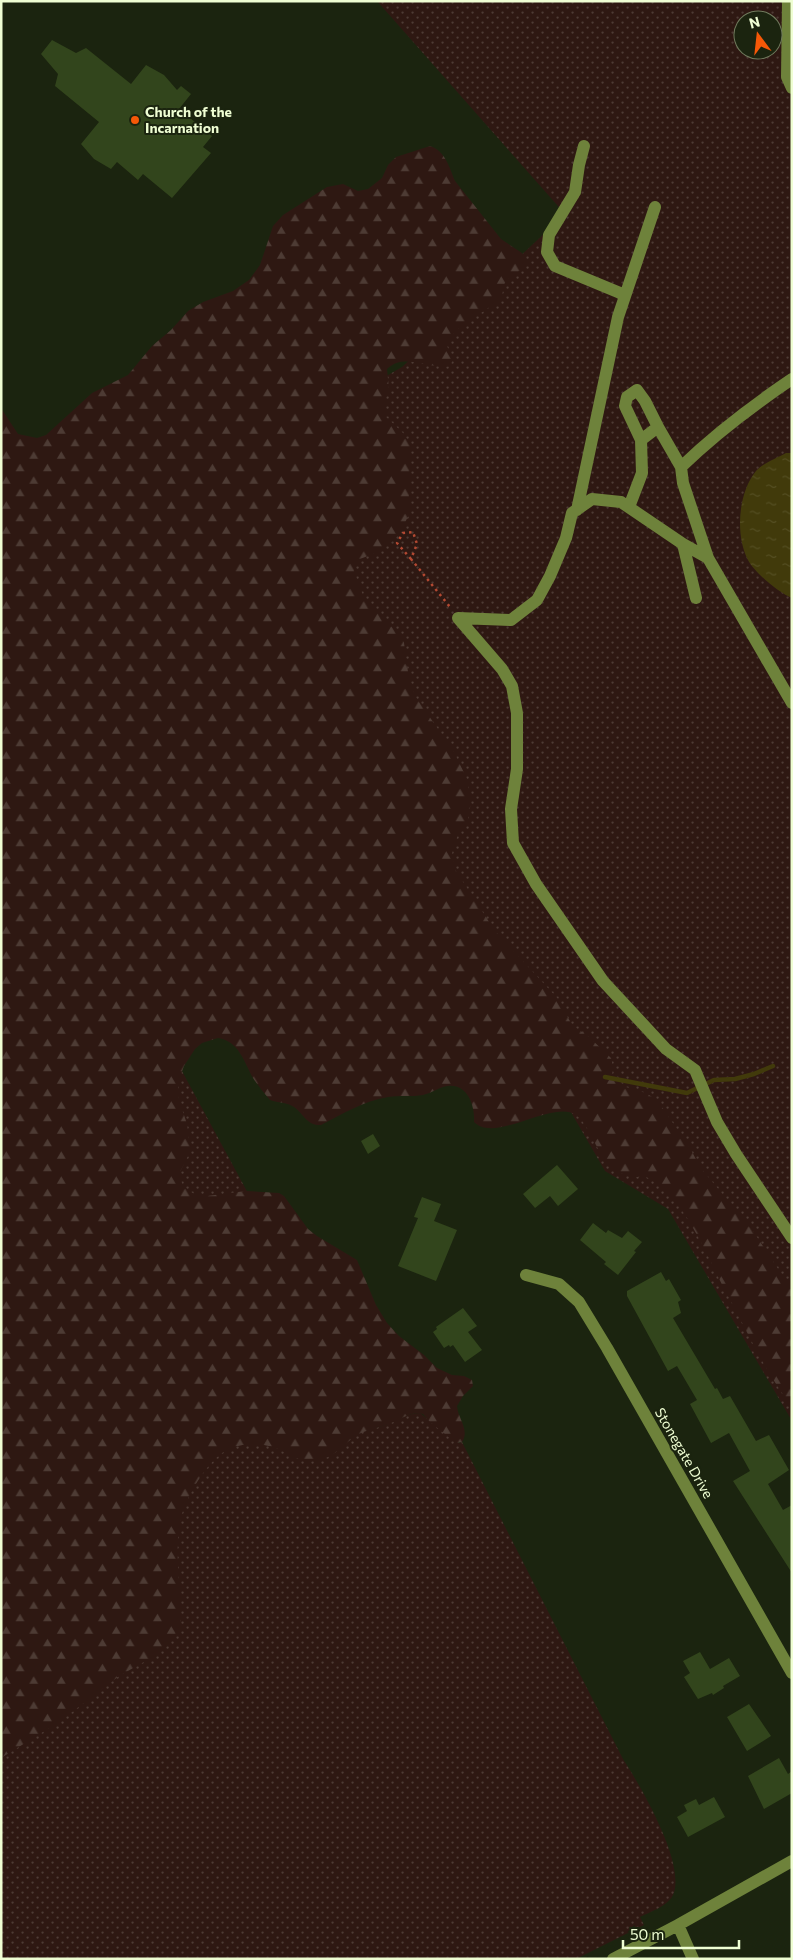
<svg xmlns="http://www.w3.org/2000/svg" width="793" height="1960" font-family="Commissioner,sans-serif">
<defs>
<pattern id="grass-dots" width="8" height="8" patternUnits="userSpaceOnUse" patternTransform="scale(1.25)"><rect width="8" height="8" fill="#2e1812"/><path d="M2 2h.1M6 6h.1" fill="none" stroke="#4d3b34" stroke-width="1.8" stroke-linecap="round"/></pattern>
<pattern id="forest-firs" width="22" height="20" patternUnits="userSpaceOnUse" patternTransform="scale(1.25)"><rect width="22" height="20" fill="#2e1812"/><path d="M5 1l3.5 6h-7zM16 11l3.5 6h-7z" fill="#4d3b34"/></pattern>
<pattern id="water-ripples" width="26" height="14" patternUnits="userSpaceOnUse" patternTransform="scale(1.25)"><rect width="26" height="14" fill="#413a0b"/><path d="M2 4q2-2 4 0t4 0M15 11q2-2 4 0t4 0" fill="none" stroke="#544e22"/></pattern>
</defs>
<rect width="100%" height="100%" fill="#1b240f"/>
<path fill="url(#grass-dots)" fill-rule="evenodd" d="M377,1H792V1421L668,1209L605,1171L427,863L156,1023L375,1428C390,1425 404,1413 420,1413L459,1443L462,1442L623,1759C640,1785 689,1868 672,1897C665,1907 650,1912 640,1917L644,1925L576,1959H1V587L143,516L402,367L565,214ZM743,20H773V50H743Z"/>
<path fill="url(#forest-firs)" d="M430,146C445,150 450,169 455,181L501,239L522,253C531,273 512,271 505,283C502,287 504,293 501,297C488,313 451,325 447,346L453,359L450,366C429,370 405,352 387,369L389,389L383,407L385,416L403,433L410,444L409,497L411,510L402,529L395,539L378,552L360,559L355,565L354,571L362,593L372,607L397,632L404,643L408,672L415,696L454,752L467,779L471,802L467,825L459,832L453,848L452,854L456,871L495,931L558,999L572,1025L589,1037L611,1058L613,1067L612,1075L619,1085L646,1093L657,1100L690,1148L700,1167L753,1231L792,1290V1407C768,1375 753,1344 735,1309C728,1295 720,1282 714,1268C702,1244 687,1213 669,1194C663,1188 652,1179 644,1176C642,1176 638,1177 637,1177C626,1177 617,1172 610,1165C596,1152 589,1124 576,1115C553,1099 495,1144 474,1122C475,1106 468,1084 448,1086C439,1087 432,1093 423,1095C412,1097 400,1095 388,1097C363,1101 343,1114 321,1125C307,1126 304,1114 294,1107C287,1102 278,1103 270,1100C264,1093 258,1086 253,1078C244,1062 239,1041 218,1038L202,1043L195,1049L184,1066L178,1082L179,1100L187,1124L190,1147V1152L180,1172L179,1177L184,1187L194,1194L207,1196L246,1191L279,1193L284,1196L308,1229L317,1236L357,1260L376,1305L387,1323L399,1336L424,1355L437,1368L452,1375L464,1376L472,1380L473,1386L463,1396L457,1406C458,1419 470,1430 462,1442L456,1443L430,1422L423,1414C410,1411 403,1419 391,1423C381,1427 369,1429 359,1434C348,1440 339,1452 328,1457C299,1470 290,1449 264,1445C252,1444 237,1444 227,1450C207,1460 184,1500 180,1522C174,1554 181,1588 181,1621V1626L166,1647L158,1654L119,1676L59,1722L1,1758V408L18,434L37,438L46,435L92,393L128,375L152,346L171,330L188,311L203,302L233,291L249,280L260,265L273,226L283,215L327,187L343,184L358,191L368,189L382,178L388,165L396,157Z"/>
<path fill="url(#water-ripples)" d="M786,453H792V598C779,593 754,572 748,560C735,535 738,493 756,471C763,463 777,458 786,453Z"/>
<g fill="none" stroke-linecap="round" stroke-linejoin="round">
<path stroke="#413a0b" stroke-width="4.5" d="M605,1077L687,1093L714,1080L735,1079L754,1074L773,1066"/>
</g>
<path fill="#32451c" d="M52,40L76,53L86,48L131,84L146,65L164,75L177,90L181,86L191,94L179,109L212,136L203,147L211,153L172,198L143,174L138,180L117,162L111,169L94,159L81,144L99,122L55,86L58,74L41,54Z
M373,1134L380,1146L368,1154L361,1141Z
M557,1165L578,1189L558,1206L550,1196L535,1208L523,1194Z
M422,1197L441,1204L434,1221L457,1230L436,1281L398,1266L418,1218L414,1217Z
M593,1223L606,1233L608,1230L622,1238L628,1231L642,1242L634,1251L636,1252L618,1275L604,1264L606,1262L580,1240Z
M661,1272L666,1281L669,1279L681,1300L678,1302L681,1313L673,1318L715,1389L717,1388L723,1399L730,1396L756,1441L769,1435L789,1470L768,1484L783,1510L792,1505V1573L733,1481L750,1471L729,1433L711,1443L690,1404L697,1400L677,1366L668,1371L627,1296V1291Z
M463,1308L477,1326L468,1332L482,1350L465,1362L453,1345L450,1347L449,1345L444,1348L433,1332L437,1329L436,1327Z
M700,1652L710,1669L729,1658L740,1676L723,1686L724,1688L713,1695L712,1693L698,1699L684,1677L690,1673L683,1661Z
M749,1704L771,1736L747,1751L727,1717Z
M779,1758L788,1774L792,1771V1793L764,1809L748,1776Z
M714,1797L725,1817L688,1837L677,1817L687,1811L684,1805L696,1799L699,1805Z"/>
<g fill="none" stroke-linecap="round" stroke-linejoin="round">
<path stroke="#b34932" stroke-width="2.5" stroke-dasharray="2.5 4" stroke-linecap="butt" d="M411,559L397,543L403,533L413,532L417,544L411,559L450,607"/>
<path stroke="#6e823b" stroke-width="12" d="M788,1L787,77L792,88
M584,146L579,165L575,192L549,235L547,252L555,266L625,295
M658,427L681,467
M629,507L642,473L641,440L625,406L627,397L637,390L645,401L658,427L641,440
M577,510L618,317L655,207
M683,544L621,502L592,499L572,513L566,538L550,576L537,600L511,620L458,618L502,669L512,686L517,713V769L511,809L513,843L536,884L603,981L666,1049L695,1070L717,1122L736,1154L792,1238
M708,558L683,483L681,467C715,434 752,406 792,379
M696,598L683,544L708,558L792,703
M526,1275L559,1284L579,1302L607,1348L792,1673
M678,1925L693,1959
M613,1959L678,1925L792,1861"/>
</g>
<circle fill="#f65807" stroke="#1b240f" stroke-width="2" cx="135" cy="120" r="5"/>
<g text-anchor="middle" stroke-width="4" stroke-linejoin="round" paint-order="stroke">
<g font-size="14" font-weight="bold" fill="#effed3" stroke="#1b240f" text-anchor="start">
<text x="145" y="117">Church of the<tspan x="145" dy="16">Incarnation</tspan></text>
</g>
<g font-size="14" fill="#effed3" stroke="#1b240f">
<text transform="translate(684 1453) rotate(60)" y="5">Stonegate Drive</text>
</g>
</g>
<rect width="793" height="1960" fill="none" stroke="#effed3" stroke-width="5"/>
<g transform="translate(758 35) rotate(345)"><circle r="24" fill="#1b240f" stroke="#707b5d"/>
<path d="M0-4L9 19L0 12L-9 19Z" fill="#f65807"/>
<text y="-8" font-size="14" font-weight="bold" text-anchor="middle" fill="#effed3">N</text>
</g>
<path d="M623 1940v8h116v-8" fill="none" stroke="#effed3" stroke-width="2.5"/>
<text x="630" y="1940" font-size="15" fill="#effed3" stroke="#1b240f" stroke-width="4" paint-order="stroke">50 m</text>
</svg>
